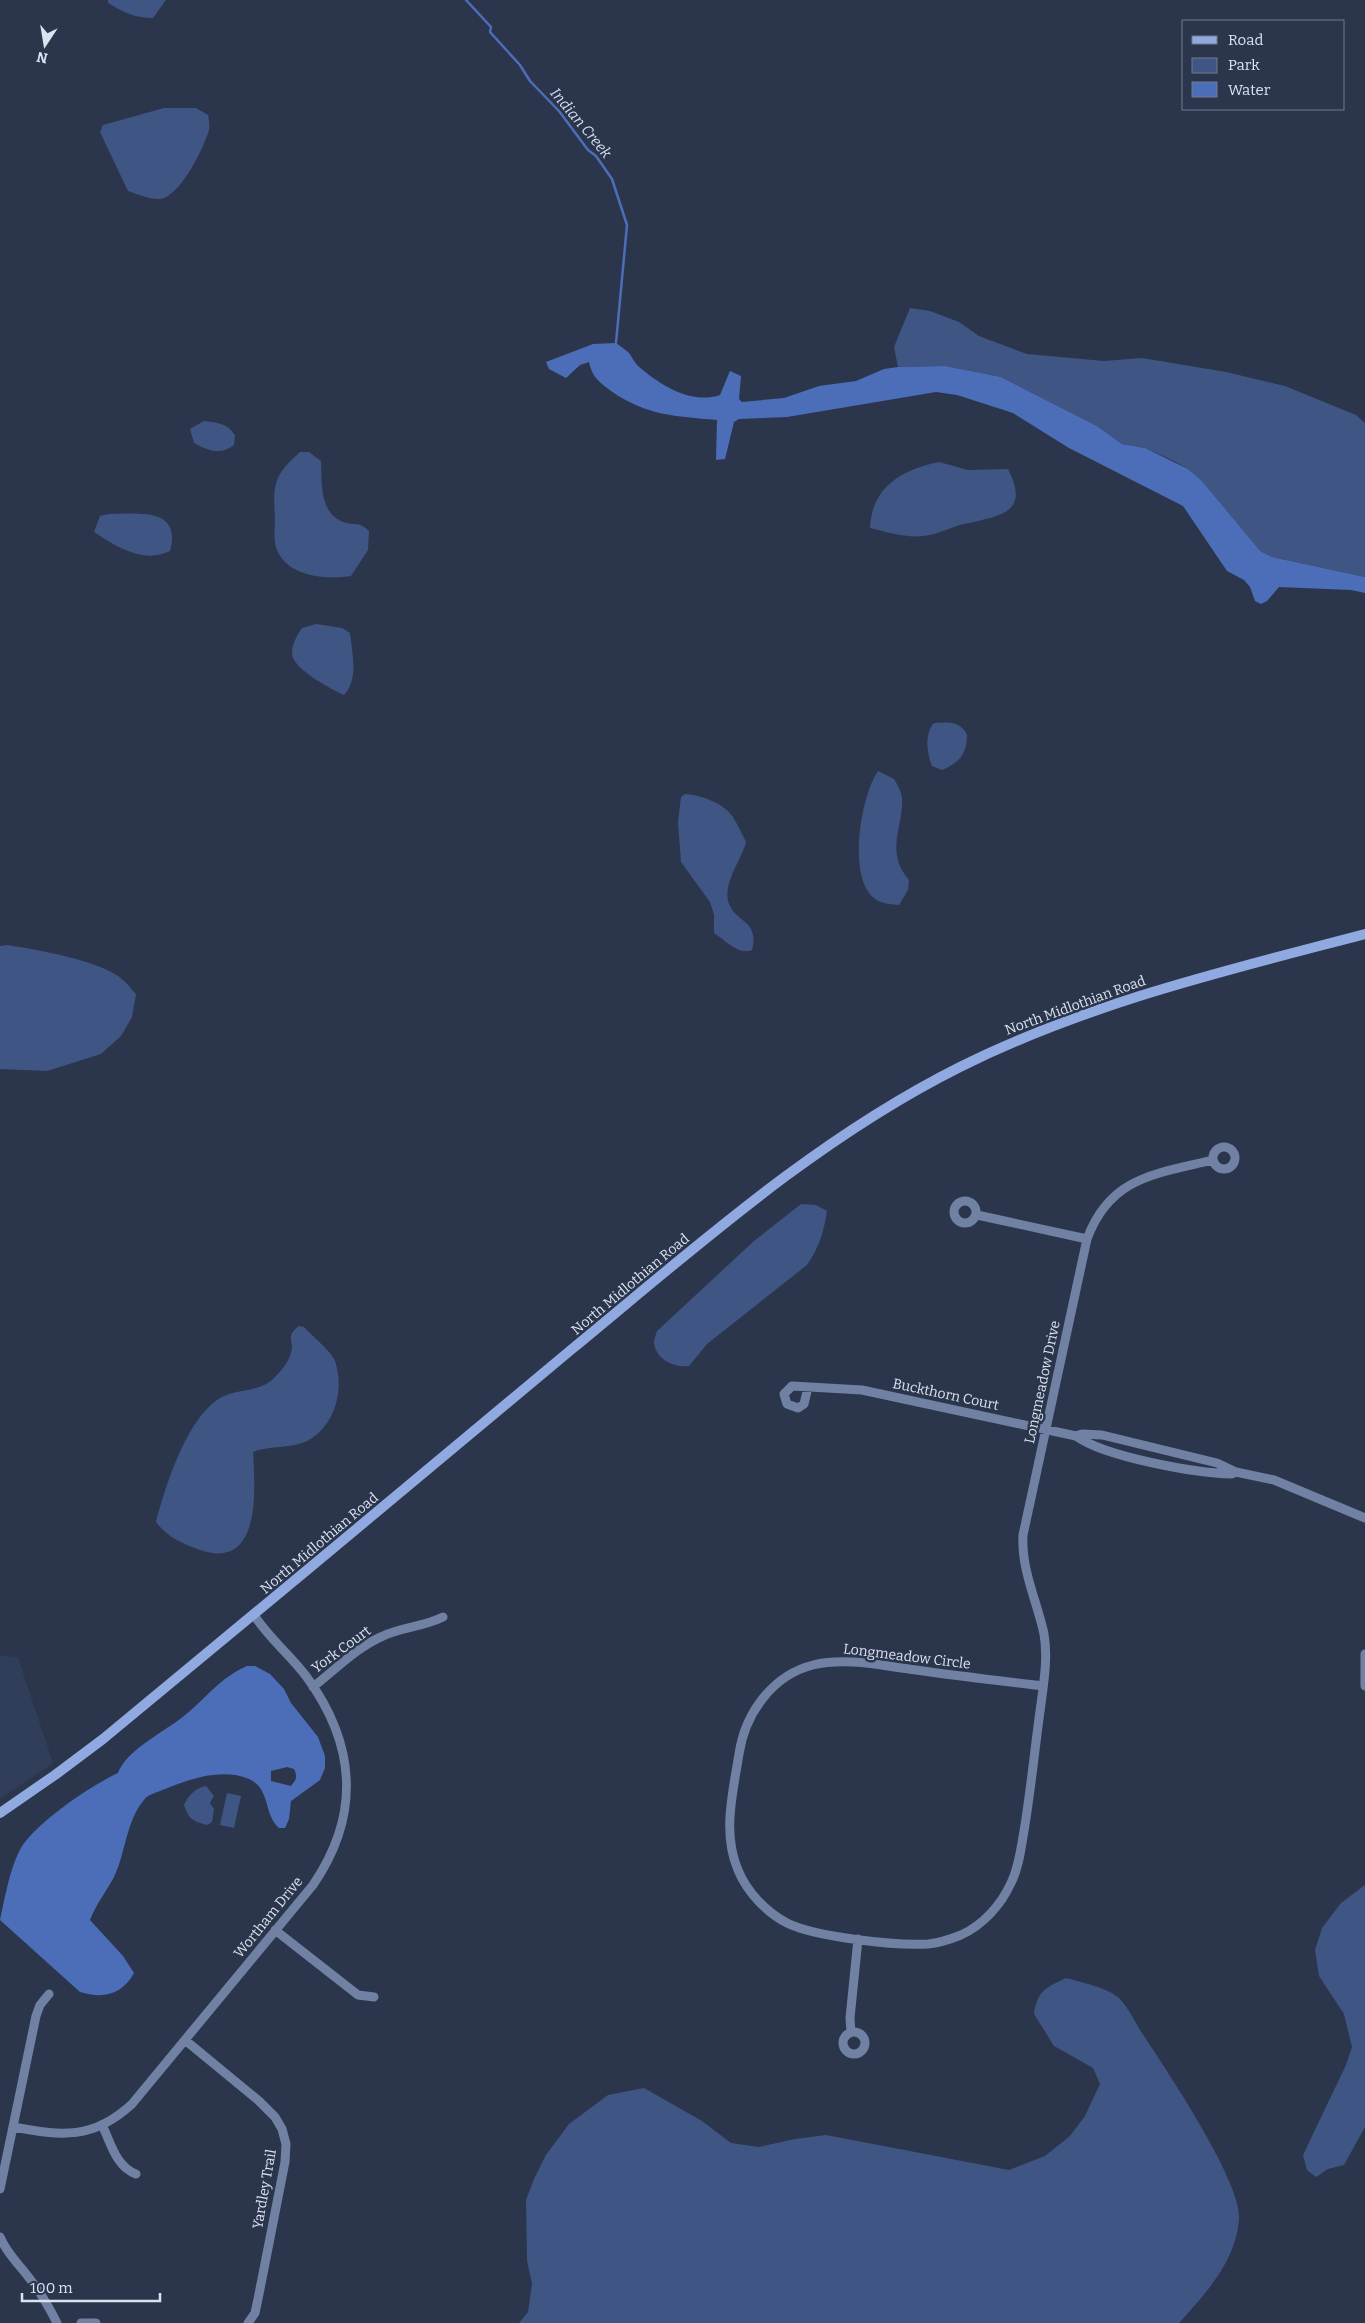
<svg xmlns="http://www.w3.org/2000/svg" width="1365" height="2323" font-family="Bitter,serif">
<rect width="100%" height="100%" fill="#2b364c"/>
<path fill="#313e5a" d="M0,1655L18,1658L53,1763L0,1799Z"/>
<path fill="#3f5583" d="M108,0H166L153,18C135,18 123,12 108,3Z
M164,108H196L208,115C209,120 210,125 209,130C203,149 184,188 166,197C155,203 138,194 128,191L100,132L103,125Z
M910,308L930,311L959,322L979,336L1027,354L1104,361L1142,358L1226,372L1285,386L1356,415L1365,423V577L1272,557L1260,551L1245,535L1201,480L1188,469L1174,461L1145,448L1122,444L1097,426L1001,377L945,366L898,367L894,347Z
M204,421C218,423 227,423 235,435L234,445C220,456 207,450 194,443L190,429Z
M300,452H309L321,461C322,481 319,511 341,521C354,527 358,520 369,531L368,550L351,576C327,580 288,577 277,550C273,542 275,528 275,520C273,485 273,476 300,452Z
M939,462L968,470L1008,469C1031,514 999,516 964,524C951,527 937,535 923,536C906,538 887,532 870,528C872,486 902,470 939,462Z
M109,514C138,514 182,507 170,551C143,564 117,547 94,532L100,516Z
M316,624L342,628L350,633C352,653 359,679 344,695C331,689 293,669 292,654C292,644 297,635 302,628Z
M934,723C948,722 961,721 967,735C967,754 959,763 942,770L932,766C927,754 924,734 934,723Z
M878,771L894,779C897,784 901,791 902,797C904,827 884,851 909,880L908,890L899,905C890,904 881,904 874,898C847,877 861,795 878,771Z
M685,794C701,795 724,803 733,817C738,825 742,834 746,842C741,861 724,881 728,901C734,923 760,919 752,950C739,956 725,940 714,933V915L710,902L681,862L678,822L681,797Z
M7,945C37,950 101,960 123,980C128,984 132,990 136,994L132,1017L121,1036L101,1054L47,1071L0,1069V946Z
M801,1204L816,1205L827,1211C824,1231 819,1248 807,1265L707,1344L689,1366C675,1368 656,1360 654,1343C654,1340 656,1334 657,1331L754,1241Z
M299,1326L304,1327C311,1335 332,1352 335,1361C346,1393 332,1434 299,1444C284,1448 268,1446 253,1452C255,1489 262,1571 200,1550C183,1544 167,1537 156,1522C166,1485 188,1413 224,1396C240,1389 260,1392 274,1378C281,1371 288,1363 291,1353C295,1340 284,1337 299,1326Z
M206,1786L214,1796L210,1803L214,1809L212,1822L207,1825C192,1821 189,1819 184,1805C188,1796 195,1788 206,1786Z
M227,1793L241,1796L234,1828L220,1825Z
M1365,1885V2127L1344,2165L1328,2169L1316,2177L1307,2170L1303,2155L1346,2065L1352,2047L1344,2014L1319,1976L1315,1950L1322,1928L1341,1903Z
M1066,1978C1081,1982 1108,1988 1119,1998C1128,2007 1135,2022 1142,2033C1165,2068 1240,2179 1239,2217C1237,2260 1207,2292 1179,2323H519L528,2312L532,2284L527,2260L526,2200L534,2179L546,2155L569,2124L608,2095L644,2088L702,2121L731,2143L759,2147L795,2139L826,2135L1009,2170L1045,2156L1070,2136L1085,2116L1100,2084L1093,2068L1054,2046L1034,2014C1038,1989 1046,1988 1066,1978Z"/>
<path fill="#4c6eb9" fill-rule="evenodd" d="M616,343C620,346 625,349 629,353C632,357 634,362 638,366C659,384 690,405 720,395L730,371L741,376L739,399L742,402L784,398L819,386L856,381L884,369L898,367L945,366L1001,377L1097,426L1122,444L1145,448L1188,469L1201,480L1260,551L1272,557L1365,577V593L1351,590L1279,587L1267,601L1261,604L1255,601L1250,587L1244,580L1227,571L1183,506L1069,448L1013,413L957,395L936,392L787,417L739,419L734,422L725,459L716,460L717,420C675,416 647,416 611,391C599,382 592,377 589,362L580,365L566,378L549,369L546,362L593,344Z
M247,1666H255L270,1674L284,1689L291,1703L318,1737L325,1756V1768L320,1780L291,1801L289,1819L285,1828H279C263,1814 271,1789 249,1779C220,1767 187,1780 160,1791C155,1793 147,1795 144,1800C126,1821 126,1852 114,1877C106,1892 96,1904 90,1920L123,1956L134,1973C122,1995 103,1999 80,1992L0,1920C5,1898 11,1860 25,1842C44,1818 90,1786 118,1773C127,1749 166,1731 184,1716C206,1698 221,1677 247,1666ZM287,1767L294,1769C298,1777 296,1780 291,1786L271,1781V1771Z"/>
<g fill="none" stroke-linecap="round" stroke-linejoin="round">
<path stroke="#4c6eb9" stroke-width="2.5" d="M466,0L491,27L490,32L520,65L530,81L559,111L588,150L596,156L612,179L627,225L616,343"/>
<path stroke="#7081a3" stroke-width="9" d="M1213 1158a11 11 0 1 1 22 0a11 11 0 1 1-22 0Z
M954 1212a11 11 0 1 1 22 0a11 11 0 1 1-22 0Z
M977,1215L1087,1239
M808,1387L804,1404L798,1408L787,1404L784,1394L792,1386L862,1390L1076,1436C1105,1457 1195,1473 1232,1474L1236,1472
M1076,1436L1082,1434L1102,1435L1217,1463L1236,1472L1274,1480L1365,1518
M1365,1654V1686
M1043,1686C1001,1681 958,1676 916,1670C883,1666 846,1657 813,1665C773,1675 745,1713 739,1754C733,1792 722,1833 738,1870C747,1892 766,1912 787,1923C815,1937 896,1946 928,1944C939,1943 951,1939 961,1935C983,1925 1001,1905 1011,1883C1019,1867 1021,1848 1024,1831C1031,1789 1035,1746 1041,1704C1044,1681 1048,1657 1044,1634C1037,1601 1021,1570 1023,1535L1087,1239C1110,1177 1155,1174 1213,1160
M313,1687C335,1670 357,1647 383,1636C402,1627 423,1627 443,1617
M275,1930L358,1995L374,1997
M843 2043a11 11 0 1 1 22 0a11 11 0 1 1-22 0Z
M851,2032L850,2018L858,1939
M185,2040L259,2101L275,2117L282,2129L286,2144L285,2162L259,2294L255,2313L248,2323
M102,2125C111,2143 116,2167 136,2174
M13,2127C62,2136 93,2140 132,2104L313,1885C361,1815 356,1744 306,1676C290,1655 268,1637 254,1615
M0,2189L36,2016L40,2005L49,1994
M0,2237C7,2254 19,2264 30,2279C41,2293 49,2307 57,2323
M81,2323H96"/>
<path stroke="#90aae1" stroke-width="10" d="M0,1813L55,1775L103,1739C260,1610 416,1479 572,1349C696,1247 816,1139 960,1067C1088,1003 1228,970 1365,934"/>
</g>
<g text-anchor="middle" stroke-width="5" stroke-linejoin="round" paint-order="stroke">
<g font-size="14" fill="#dbe3f1" stroke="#2b364c">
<text transform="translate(1075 1005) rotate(-20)" y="5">North Midlothian Road</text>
<text transform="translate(630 1284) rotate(-40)" y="5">North Midlothian Road</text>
<text transform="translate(1042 1382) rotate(-78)" y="5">Longmeadow Drive</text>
<text transform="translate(946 1394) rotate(12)" y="5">Buckthorn Court</text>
<text transform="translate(319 1543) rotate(-40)" y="5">North Midlothian Road</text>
<text transform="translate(341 1649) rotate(-36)" y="5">York Court</text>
<text transform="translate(907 1656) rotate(7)" y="5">Longmeadow Circle</text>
<text transform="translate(268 1917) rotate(-51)" y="5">Wortham Drive</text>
<text transform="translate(264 2189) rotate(-80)" y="5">Yardley Trail</text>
</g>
<g font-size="15" font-style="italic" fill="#d5dff4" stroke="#2b364c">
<text transform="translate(581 123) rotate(50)" y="5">Indian Creek</text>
</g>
</g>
<rect x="1182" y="20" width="162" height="90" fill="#2b364c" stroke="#717b8e"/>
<rect x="1192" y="36" width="25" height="8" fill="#90aae1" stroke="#717b8e"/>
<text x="1228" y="45" font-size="15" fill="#dbe3f1">Road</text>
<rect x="1192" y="58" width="25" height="15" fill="#3f5583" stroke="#717b8e"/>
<text x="1228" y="70" font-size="15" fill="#dbe3f1">Park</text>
<rect x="1192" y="82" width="25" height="15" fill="#4c6eb9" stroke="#717b8e"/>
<text x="1228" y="95" font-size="15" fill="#dbe3f1">Water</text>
<g transform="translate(45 45) rotate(192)" stroke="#2b364c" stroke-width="4" paint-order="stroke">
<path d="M0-4L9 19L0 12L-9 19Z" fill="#dbe3f1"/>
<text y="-8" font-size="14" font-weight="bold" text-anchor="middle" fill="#dbe3f1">N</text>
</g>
<path d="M22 2293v8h138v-8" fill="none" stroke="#dbe3f1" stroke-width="2.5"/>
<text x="30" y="2293" font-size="15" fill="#dbe3f1" stroke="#2b364c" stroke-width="4" paint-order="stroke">100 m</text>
</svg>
